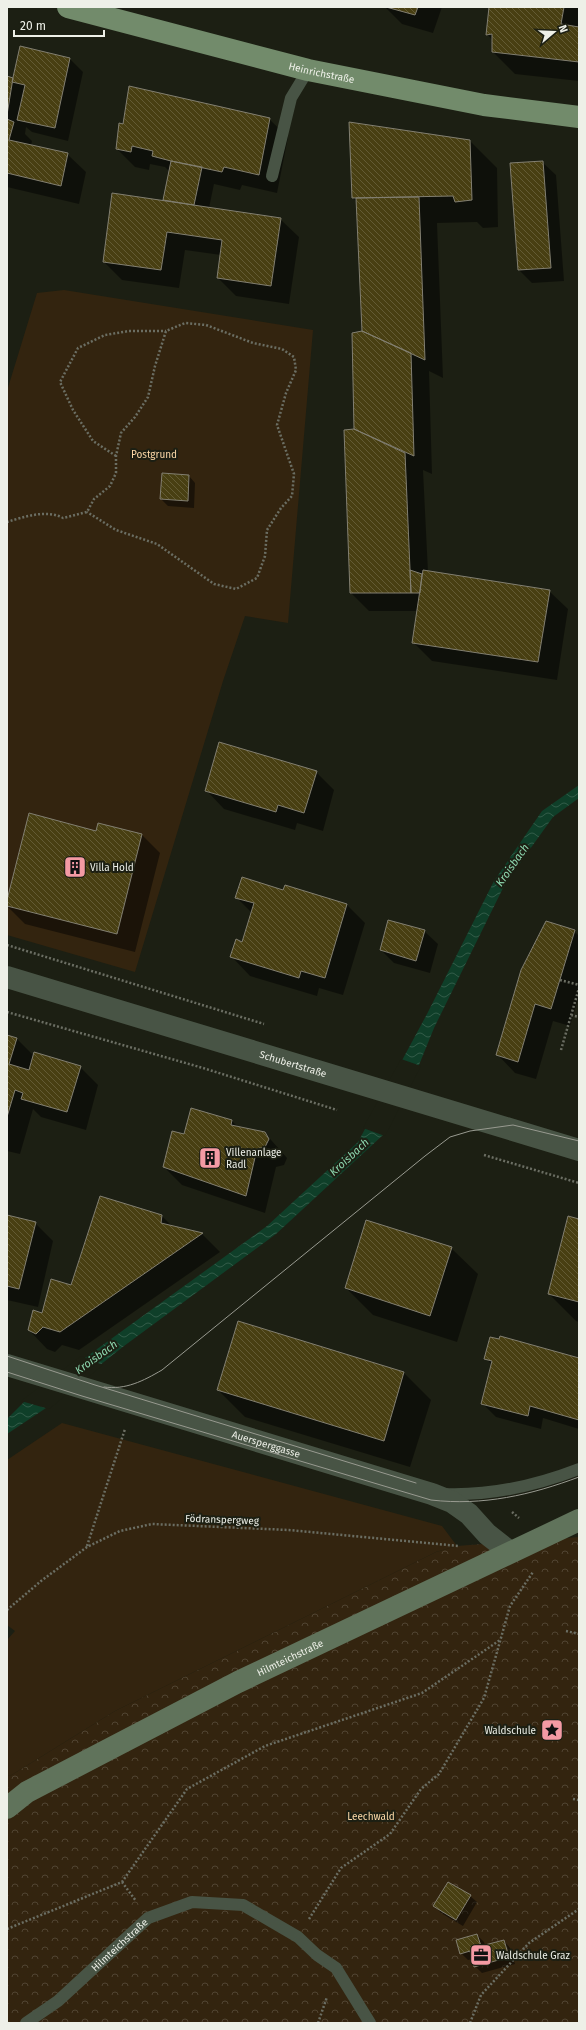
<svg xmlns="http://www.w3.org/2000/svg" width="586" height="2030" font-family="'Fira Sans',sans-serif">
<defs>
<pattern id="forest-crowns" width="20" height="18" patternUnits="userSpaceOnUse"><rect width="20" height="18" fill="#33240f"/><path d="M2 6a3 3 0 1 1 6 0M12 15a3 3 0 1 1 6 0" fill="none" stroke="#514432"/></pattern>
<pattern id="water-waves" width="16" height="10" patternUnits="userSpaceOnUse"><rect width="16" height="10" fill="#0f3f29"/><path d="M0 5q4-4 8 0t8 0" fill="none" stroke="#325b48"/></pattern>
<pattern id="building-back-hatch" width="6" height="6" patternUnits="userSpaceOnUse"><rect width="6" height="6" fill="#483f12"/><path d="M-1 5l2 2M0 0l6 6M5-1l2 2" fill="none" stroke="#635b34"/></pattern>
</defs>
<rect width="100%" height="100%" fill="#1c1f13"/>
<path fill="url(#forest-crowns)" d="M579,1537V2023H7V1775L10,1776L115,1711L436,1552L457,1546Z"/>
<path fill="#33240f" d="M64,290L313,330L288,623L245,616L223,681L135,972L7,935V391L37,293Z
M62,1423L442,1526L457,1546L436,1552L115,1711L10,1776L7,1775V1640L15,1631L7,1625V1460Z"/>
<path fill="url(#water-waves)" d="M579,785V798L553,817L505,884L434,1028L419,1065L383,1135L276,1234L124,1346L46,1408L7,1434V1419L24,1402L267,1226L358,1142L427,1014L494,881L542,811Z"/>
<path fill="#1c1f13" d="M401,1059L421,1066L385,1136L363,1128Z
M81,1356L103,1365L49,1409L21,1401Z"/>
<path fill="#0007" d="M385,7H442L433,33L402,24Z
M490,7H579V81L515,74L493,52V41L487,34Z
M21,48L70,59L83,72L68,141L32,132L26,127L25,134L32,141L31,146L67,154L86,172L79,204L7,187V78L14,81Z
M269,119L288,137L277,193L242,185L240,190L214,184L209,208L280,219L299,237L289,304L236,296L218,278L221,255L185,250L179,288L122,280L104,262L166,202L164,200L170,172L165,167L150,164L149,170L135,167L117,149Z
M470,141L497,168L498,227L483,228L477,222L437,223L443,378L429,371L432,474L423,470L428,572L549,591L568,609L557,680L432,661L413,642L418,611H369L351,593L355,430L353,334L363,332L358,203L353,198Z
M542,162L556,175L564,281L532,283L519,270Z
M189,476L195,483L194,508L168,506L161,499Z
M316,772L334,790L323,831L297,823L295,830L224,809L206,790Z
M97,832L142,835L160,853L135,952L25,924L7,906V904Z
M284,891L346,904L365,923L343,995L319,988L317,996L250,976L232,957L243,943L252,913L236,897Z
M424,931L438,944L430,973L394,963L381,950Z
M574,931L579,936V995L570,1026L553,1021L536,1079L515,1073L497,1054Z
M7,1036L17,1039L34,1056L80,1067L98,1085L86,1130L41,1117L33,1109L20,1154L7,1151Z
M232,1121L238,1127L264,1132L287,1158L284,1165L276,1167L265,1213L182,1185L164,1167L185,1135Z
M7,1216L35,1223L53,1241L38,1307L7,1300Z
M162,1216L173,1227L202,1234L220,1252L79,1350L62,1345L55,1352L47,1349L29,1330L43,1314Z
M579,1220V1322L576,1321L549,1294Z
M451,1248L478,1274L457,1342L373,1315L346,1288Z
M239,1323L404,1373L431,1400L410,1467L245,1417L218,1390Z
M486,1358L579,1359V1429L543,1418L541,1429L496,1417L482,1403L492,1365Z
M470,1896L477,1902L463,1926L441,1913L435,1906Z
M477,1935L484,1942L485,1946L504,1941L510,1948L515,1964L482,1973L475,1966L473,1959L468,1960L461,1953Z"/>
<path fill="url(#building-back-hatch)" stroke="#827f71" d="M386,7H418L415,15Z
M489,7H564L561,24L579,27V62L492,52V34L486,35Z
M20,46L70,58L55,128L17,120L25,85L12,82Z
M7,76L13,78L7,115Z
M129,86L270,118L259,175L224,167L222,172L171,161L152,156L153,151L132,146L131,152L116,149L119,123L123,124Z
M7,119L14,122L9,140L68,153L61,186L7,173Z
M349,122L470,140L472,200L455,202L453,196L352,198Z
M171,161L202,167L194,205L163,200Z
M543,161L551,268L518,270L510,163Z
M112,193L281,218L271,286L217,278L222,240L167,232L161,270L103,262Z
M419,197L425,360L362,331L356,198Z
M362,331L411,353L414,456L354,429L352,333Z
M354,429L405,453L411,593H350L344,430Z
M162,473L189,475L188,501L160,499Z
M410,570L422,574L420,593H411Z
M423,570L550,590L538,662L412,643Z
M219,742L317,771L304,813L278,805L276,812L205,791Z
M29,813L96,831L98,823L142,834L117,934L7,906V900Z
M242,877L283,890L285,885L347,904L325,978L301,971L299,978L230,957L236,939L242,942L254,903L235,898Z
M388,920L425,930L416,961L380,950Z
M546,921L575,930L551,1009L535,1004L518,1062L496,1055L521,970Z
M7,1035L17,1038L9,1064L29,1070L34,1052L81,1066L67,1112L21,1099L23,1093L15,1090L7,1117Z
M191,1108L232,1120L231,1125L265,1132L269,1139L265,1147L257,1149L246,1196L163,1167L172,1131L184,1134Z
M100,1196L162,1215L161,1223L203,1233L60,1332L43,1327L36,1334L28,1330L33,1310L42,1313L51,1279L71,1285Z
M7,1215L36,1222L19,1289L7,1286Z
M568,1216L579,1219V1302L548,1294Z
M366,1220L452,1247L430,1316L345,1288Z
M238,1321L404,1372L384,1441L217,1390Z
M500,1336L579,1358V1420L530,1406L528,1416L481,1404L492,1361L484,1359L490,1337L499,1339Z
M448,1882L471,1895L456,1920L433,1906Z
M477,1934L481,1946L504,1940L509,1957L474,1967L470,1951L460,1954L456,1940Z"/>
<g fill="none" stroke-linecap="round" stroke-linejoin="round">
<path stroke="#6b6e63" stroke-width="2.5" stroke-dasharray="2 2" stroke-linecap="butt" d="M116,456L93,441L73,410L60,382L78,348L105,335L129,331H166
M7,522C23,517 47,509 63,518L87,512L94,499L110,486L116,473V456L121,433L135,417L148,397L155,366L166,331L185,323L206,325L253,343L282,349L294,357L296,370L286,393L277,425L294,474L292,496L281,508L267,530L265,556L257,578L236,589L214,584L157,544L116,530L87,512
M7,945L264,1024
M560,980L579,985
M7,1012L203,1068L337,1110
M571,1015L579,1017
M561,1050L579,988
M484,1155L579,1183
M512,1512L519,1518
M87,1546L125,1429
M7,1610L41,1581L87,1547L120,1531L152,1524L289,1530L459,1546
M566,1631L579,1634
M573,1799L579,1800
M122,1882L136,1901
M309,1919L341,1868L390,1834L421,1789L439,1774L484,1698L510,1606L533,1572
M7,1929L122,1882L187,1789L265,1746L422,1693L500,1640
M318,2023L327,1997
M470,2023L481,1995L529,1943L579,1909"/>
<g stroke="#485445" stroke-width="12">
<path d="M272,176L291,98L308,70"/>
<path d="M443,1494C491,1496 535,1486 579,1469"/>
<path id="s1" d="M26,2023L58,2001L148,1918L192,1902L243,1905L298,1937L317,1955L336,1968L370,2023"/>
</g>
<g stroke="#485445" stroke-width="22">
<path id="s2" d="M7,977L579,1150"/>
<path id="s3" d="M7,1365L432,1494L452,1502L469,1514L487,1534L510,1552"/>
</g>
<path stroke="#60735b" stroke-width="22" id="s4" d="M7,1808L27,1792L238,1682L579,1520"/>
<path stroke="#728b6b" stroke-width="22" id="s5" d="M68,7L308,70L484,105L579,117"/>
<path stroke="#989a90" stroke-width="1" d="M7,1356L95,1385L416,1483
M7,1372L82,1396L431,1500C483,1506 531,1495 579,1477
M104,1387C126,1390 143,1381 162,1370L425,1156L450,1137L470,1131L513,1125L579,1141"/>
</g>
<defs>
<g id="building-square" transform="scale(1.15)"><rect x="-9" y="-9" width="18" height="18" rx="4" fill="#f49aa4" stroke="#1c1f13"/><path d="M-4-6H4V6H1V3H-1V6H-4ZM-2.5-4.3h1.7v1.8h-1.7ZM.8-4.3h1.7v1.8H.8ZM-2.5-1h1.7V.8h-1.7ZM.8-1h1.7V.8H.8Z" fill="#111"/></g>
<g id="sight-square" transform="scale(1.15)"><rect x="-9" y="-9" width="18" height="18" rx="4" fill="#f49aa4" stroke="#1c1f13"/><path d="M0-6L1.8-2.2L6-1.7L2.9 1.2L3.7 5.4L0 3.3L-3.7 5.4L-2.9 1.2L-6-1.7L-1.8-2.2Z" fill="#111"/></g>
<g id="office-square" transform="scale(1.15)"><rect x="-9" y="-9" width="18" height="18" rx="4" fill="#f49aa4" stroke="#1c1f13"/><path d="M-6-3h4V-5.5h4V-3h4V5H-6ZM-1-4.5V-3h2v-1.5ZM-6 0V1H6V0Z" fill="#111"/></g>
</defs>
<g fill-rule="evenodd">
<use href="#building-square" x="75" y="867"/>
<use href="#building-square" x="210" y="1158"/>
<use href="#sight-square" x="552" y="1730"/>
<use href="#office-square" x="481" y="1955"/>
</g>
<g text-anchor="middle" stroke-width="4" stroke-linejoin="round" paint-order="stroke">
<g font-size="10" fill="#eef0e8" stroke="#1c1f13">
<text dy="4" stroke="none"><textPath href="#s5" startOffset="262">Heinrichstraße</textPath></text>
<text dy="4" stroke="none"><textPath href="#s2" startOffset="299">Schubertstraße</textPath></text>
<text dy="4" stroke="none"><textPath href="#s3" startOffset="271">Auersperggasse</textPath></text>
<text transform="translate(222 1519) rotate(2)" y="4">Födranspergweg</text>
<text dy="4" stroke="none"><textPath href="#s4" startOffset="321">Hilmteichstraße</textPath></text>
<text dy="4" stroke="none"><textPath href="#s1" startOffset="122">Hilmteichstraße</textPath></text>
</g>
<g font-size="10" fill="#fcd9a8" stroke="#1c1f13">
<text x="154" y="458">Postgrund</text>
<text x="371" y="1820">Leechwald</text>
</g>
<g font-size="10" fill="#eef0e8" stroke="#1c1f13" text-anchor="start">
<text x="90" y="871">Villa Hold</text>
<text x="226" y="1156">Villenanlage<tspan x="226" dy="12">Radl</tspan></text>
<text x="536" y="1734" text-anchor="end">Waldschule</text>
<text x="496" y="1959">Waldschule Graz</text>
</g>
<g font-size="11" font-style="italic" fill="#8dd7af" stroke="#1c1f13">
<text transform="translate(512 865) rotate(-55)" y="4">Kroisbach</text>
<text transform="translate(349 1157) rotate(-43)" y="4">Kroisbach</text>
<text transform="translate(96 1357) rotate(-36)" y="4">Kroisbach</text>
</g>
</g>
<rect width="586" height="2030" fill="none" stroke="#eef0e8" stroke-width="16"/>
<g transform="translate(554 32) rotate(71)" stroke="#1c1f13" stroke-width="3" paint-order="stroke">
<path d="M0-3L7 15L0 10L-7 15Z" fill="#eef0e8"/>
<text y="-6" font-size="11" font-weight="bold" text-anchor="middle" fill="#eef0e8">N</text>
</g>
<path d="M14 30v6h90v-6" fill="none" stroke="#eef0e8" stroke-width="2"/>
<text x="20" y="30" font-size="12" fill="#eef0e8" stroke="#1c1f13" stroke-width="3" paint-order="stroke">20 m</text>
</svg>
